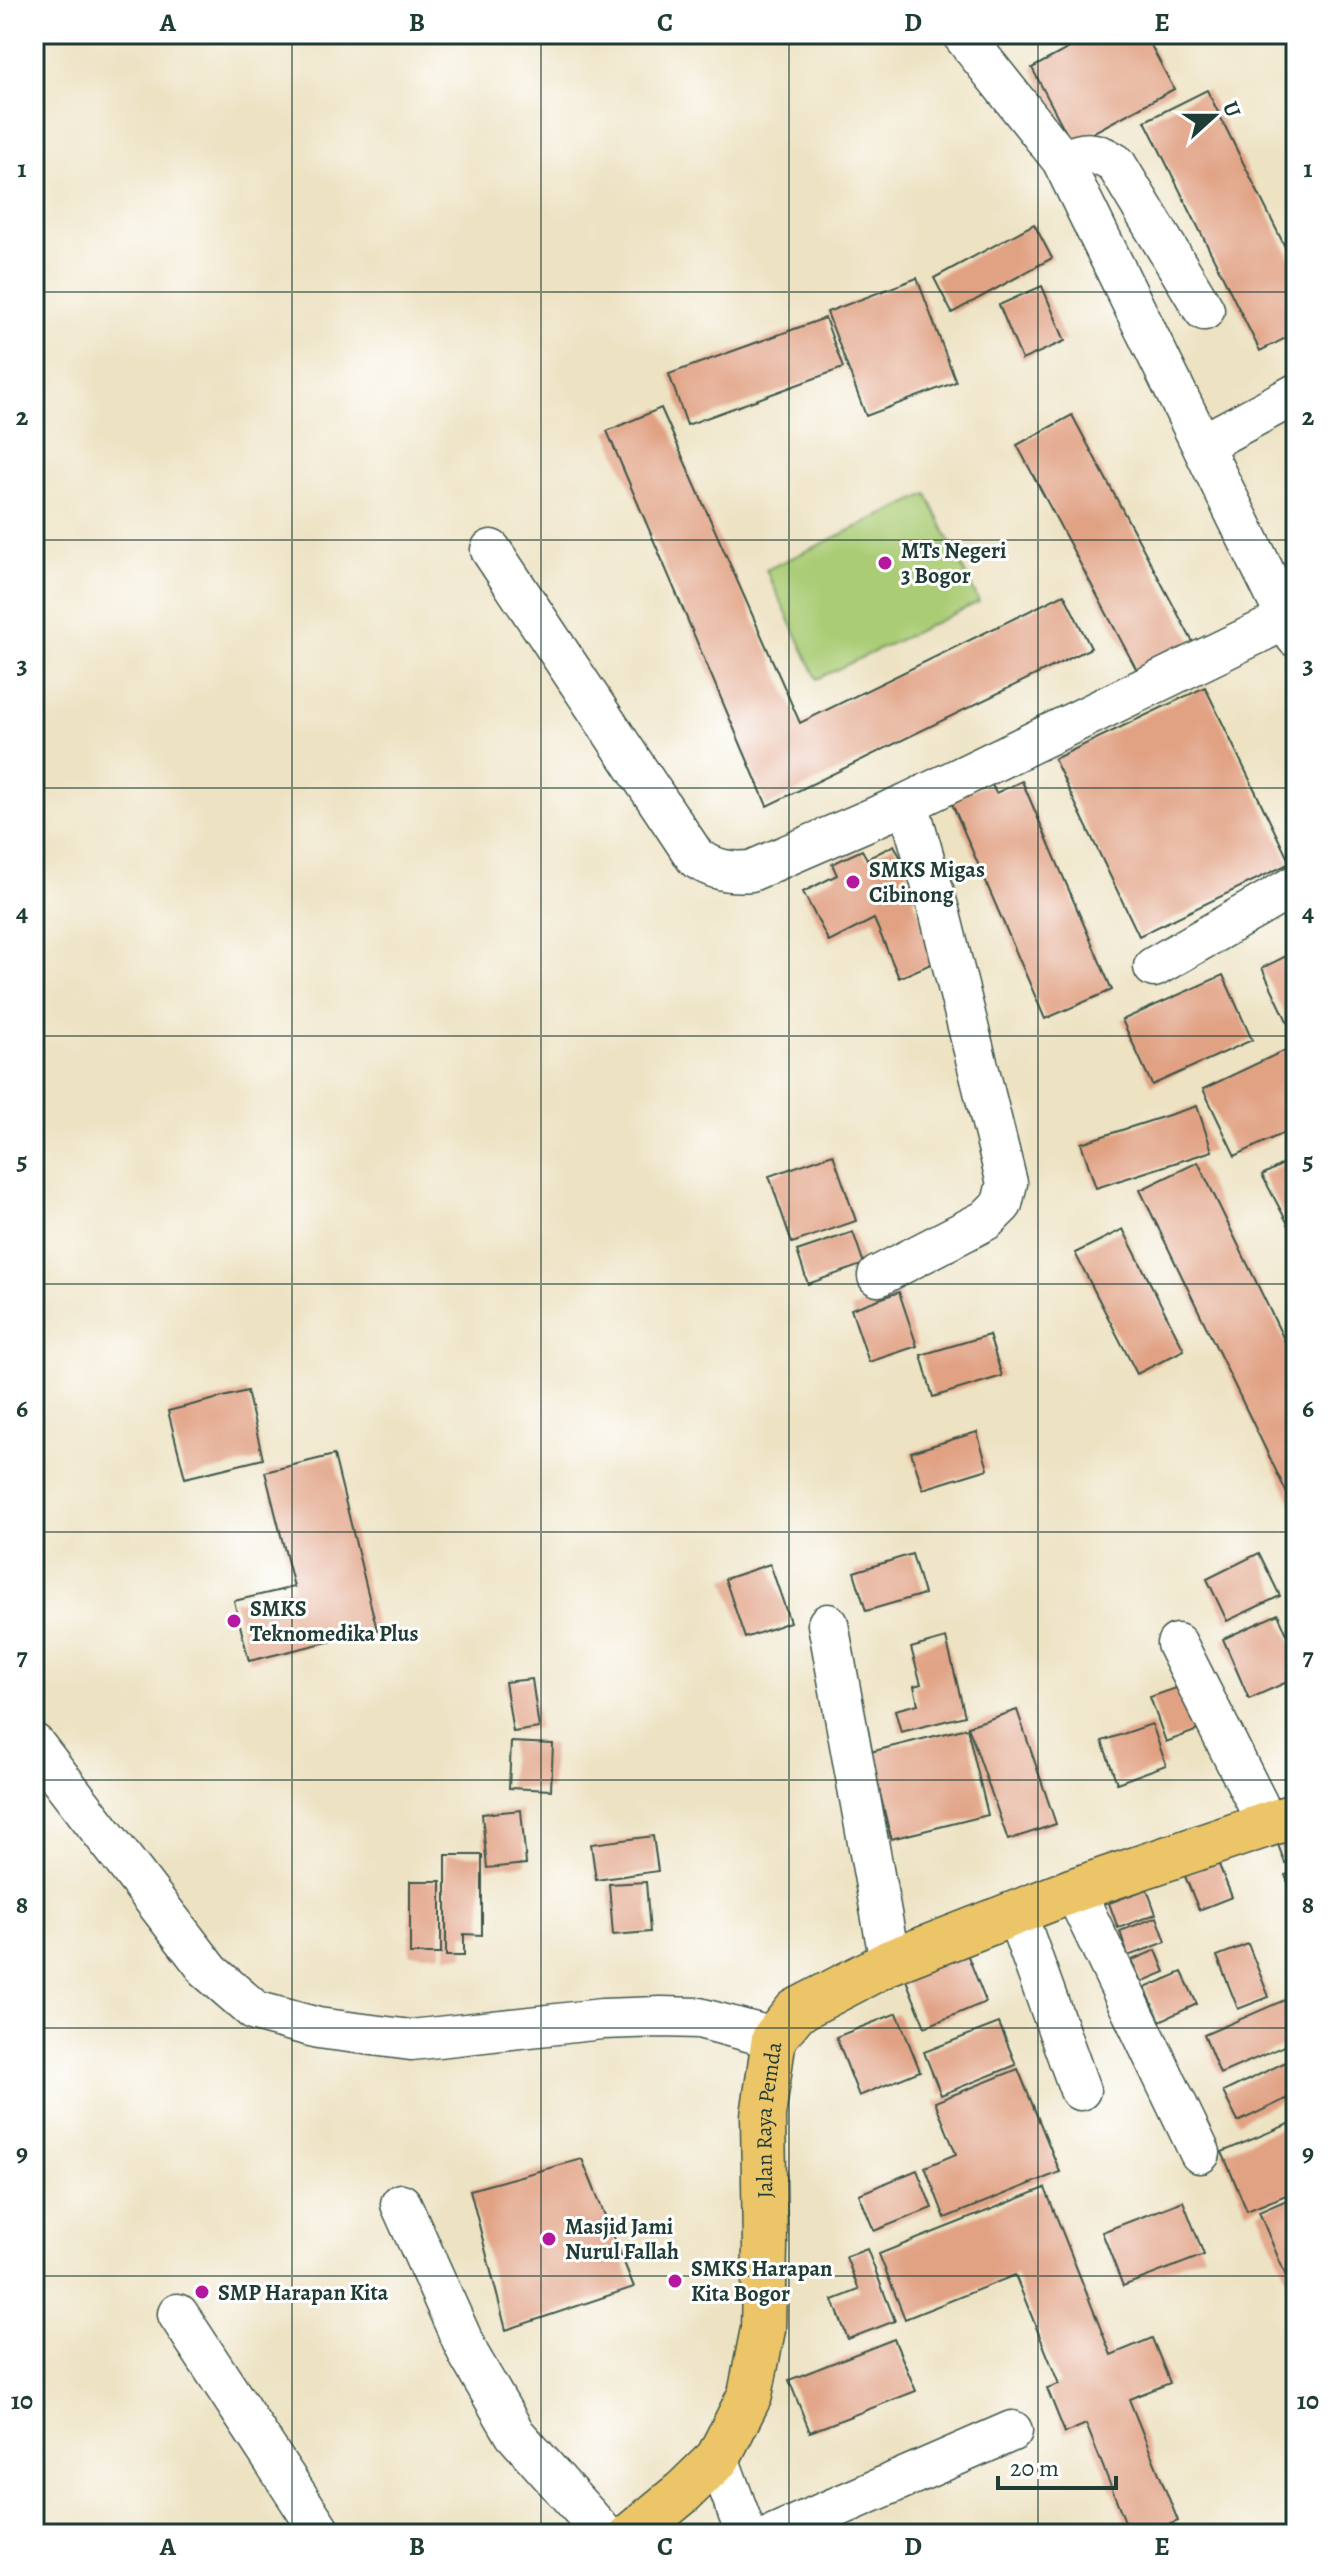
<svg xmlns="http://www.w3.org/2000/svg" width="1330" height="2568" font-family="Alegreya,serif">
<rect width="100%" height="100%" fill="#fff"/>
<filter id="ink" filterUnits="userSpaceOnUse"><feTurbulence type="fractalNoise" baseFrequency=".0125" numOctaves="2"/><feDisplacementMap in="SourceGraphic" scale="16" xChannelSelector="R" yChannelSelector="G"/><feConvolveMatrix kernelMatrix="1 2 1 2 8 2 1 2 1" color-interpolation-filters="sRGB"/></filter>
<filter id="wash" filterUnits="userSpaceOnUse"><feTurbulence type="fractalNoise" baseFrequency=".006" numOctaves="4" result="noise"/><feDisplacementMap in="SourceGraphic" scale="32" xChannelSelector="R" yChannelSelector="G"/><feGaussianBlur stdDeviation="1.8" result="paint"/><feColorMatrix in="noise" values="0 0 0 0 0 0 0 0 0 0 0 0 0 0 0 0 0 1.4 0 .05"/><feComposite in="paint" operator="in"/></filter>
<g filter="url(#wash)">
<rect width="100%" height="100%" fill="#ede2c2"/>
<path fill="#aacc74" stroke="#648454" stroke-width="2" d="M927,494L979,602L817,679L766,570Z"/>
<g id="blocks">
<path fill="#e1a284" d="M1095,34H1145L1174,89L1072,144L1032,68Z
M1207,90L1296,269V333L1260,351L1145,121Z
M1034,224L1052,258L952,313L934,278Z
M917,278L956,382L866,416L827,312Z
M1042,286L1065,341L1022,360L999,305Z
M825,318L843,368L687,425L669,374Z
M661,408L800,723L1064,594L1091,648L767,806L607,431Z
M1072,415L1196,648L1141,678L1017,445Z
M1205,687L1290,863L1139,936L1054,759Z
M1022,781L1112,990L1045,1019L950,799L991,783L996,793Z
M894,845L920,895L913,899L940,960L899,978L874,919L829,942L803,892L837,875L832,864L862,850L867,859Z
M1296,951V1040L1262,968Z
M1223,975L1252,1040L1152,1085L1122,1020Z
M1296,1045V1127L1235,1156L1203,1089Z
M1197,1106L1212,1151L1096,1188L1081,1143Z
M833,1154L856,1221L792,1243L769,1176Z
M1296,1157V1239L1262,1175Z
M1198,1162L1296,1364V1512L1140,1190Z
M1123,1229L1184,1350L1137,1374L1075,1253Z
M853,1232L864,1264L808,1284L797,1251Z
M899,1292L917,1346L869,1362L851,1309Z
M989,1335L1002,1376L933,1397L921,1355Z
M247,1391L263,1459L185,1478L168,1411Z
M977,1432L988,1469L923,1489L911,1452Z
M334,1455L377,1630L249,1661L234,1601L294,1587L265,1472Z
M1259,1553L1280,1596L1227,1621L1207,1579Z
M912,1554L924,1594L866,1611L854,1572Z
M770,1564L790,1622L745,1638L725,1579Z
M1278,1614L1296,1654V1678L1249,1699L1223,1639Z
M946,1638L965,1716L901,1732L895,1710L918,1704L914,1686L921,1684L911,1648Z
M532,1679L539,1728L513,1732L505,1682Z
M1191,1683L1206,1727L1166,1742L1150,1697Z
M1017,1710L1056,1824L1008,1840L968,1726Z
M1152,1724L1166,1765L1117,1783L1102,1741Z
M967,1728L988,1815L891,1839L870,1752Z
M511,1742L553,1744L551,1790L509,1788Z
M521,1810L526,1864L487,1868L482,1814Z
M1296,1834V1859L1285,1863L1277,1842Z
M653,1836L658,1871L596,1880L591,1844Z
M446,1855H482V1935L464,1934V1956H446Z
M1217,1860L1232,1897L1199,1910L1184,1874Z
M1296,1871V1902L1285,1875Z
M410,1881H441V1954H410Z
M646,1882L650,1932L613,1935L609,1884Z
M1147,1889L1156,1914L1118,1928L1109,1903Z
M1157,1917L1166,1942L1128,1956L1120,1931Z
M1248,1944L1269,1997L1238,2009L1217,1956Z
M1156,1950L1165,1972L1141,1982L1132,1960Z
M966,1951L986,2002L925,2027L904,1975Z
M1182,1972L1197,2004L1160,2021L1145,1988Z
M1296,1995V2041L1220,2074L1204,2035Z
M897,2013L920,2071L859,2096L836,2037Z
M999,2023L1016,2065L941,2095L924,2052Z
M1296,2057V2094L1238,2122L1223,2092Z
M1018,2069L1060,2172L945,2218L925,2167L956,2154L935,2102Z
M1296,2121V2191L1247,2211L1222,2152Z
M582,2159L634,2287L506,2330L470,2190Z
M917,2170L932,2208L874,2231L859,2194Z
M1045,2188L1111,2355L1152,2338L1170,2383L1129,2399L1178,2521L1147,2534H1130L1086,2424L1065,2433L1047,2388L1059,2384L1015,2275L905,2319L879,2254Z
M1296,2196V2300L1259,2212Z
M1183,2201L1204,2255L1123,2286L1102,2232Z
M867,2249L895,2321L848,2339L833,2300L859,2290L846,2257Z
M894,2339L916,2391L810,2432L789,2380Z"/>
</g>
</g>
<g filter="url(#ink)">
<use href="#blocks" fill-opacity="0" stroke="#3e5649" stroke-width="2"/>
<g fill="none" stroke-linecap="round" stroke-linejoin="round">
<g stroke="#3e5649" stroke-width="43">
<path id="minor" d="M962,34L1062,160L1296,637
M1062,160C1088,151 1092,150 1116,164L1204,310
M1203,444L1296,394
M491,550L696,858C715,870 729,873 751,871L908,803L1287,619
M1154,967L1296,885
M878,1276L986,1220L1002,1204L1007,1183L940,914L908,803
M828,1624L890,1962
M1177,1644L1268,1825
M34,1744L210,1972L255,2011L318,2028L411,2040L602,2019L661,2017L699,2018L774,2038
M1074,1890L1200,2153
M1016,1913L1080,2090
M401,2204L469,2355L515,2434L604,2534
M178,2314L322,2534
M718,2458L746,2534
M775,2534L1012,2431"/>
</g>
<g stroke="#3e5649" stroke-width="47">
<g id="major">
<path id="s1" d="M632,2534L683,2492L718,2458L750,2395L763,2329L765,2246L763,2116L774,2038L796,2011L890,1962L1074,1890L1296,1815"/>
</g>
</g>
<use href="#minor" stroke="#fff" stroke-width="40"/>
<use href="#major" stroke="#edc569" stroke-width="44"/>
</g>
</g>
<path fill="none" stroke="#1f3d34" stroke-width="2" stroke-opacity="0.55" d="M292,34V2534M541,34V2534M789,34V2534M1038,34V2534M34,292H1296M34,540H1296M34,788H1296M34,1036H1296M34,1284H1296M34,1532H1296M34,1780H1296M34,2028H1296M34,2276H1296"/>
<g fill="#b5179e" stroke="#fff" stroke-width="3">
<circle cx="885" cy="563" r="8"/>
<circle cx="853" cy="882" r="8"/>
<circle cx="234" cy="1621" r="8"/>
<circle cx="549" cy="2239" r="8"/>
<circle cx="675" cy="2281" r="8"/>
<circle cx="202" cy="2292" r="8"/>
</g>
<g text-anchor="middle" stroke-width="6" stroke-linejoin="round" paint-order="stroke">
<g font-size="22" font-weight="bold" fill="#1f3d34" stroke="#fff" text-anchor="start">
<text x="901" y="558">MTs Negeri<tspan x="901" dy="25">3 Bogor</tspan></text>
<text x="869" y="877">SMKS Migas<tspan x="869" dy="25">Cibinong</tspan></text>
<text x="250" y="1616">SMKS<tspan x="250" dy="25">Teknomedika Plus</tspan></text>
<text x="565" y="2234">Masjid Jami<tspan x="565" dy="25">Nurul Fallah</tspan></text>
<text x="691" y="2276">SMKS Harapan<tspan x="691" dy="25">Kita Bogor</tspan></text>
<text x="218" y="2300">SMP Harapan Kita</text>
</g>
<g font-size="22" fill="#1f3d34" stroke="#fff">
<text dy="8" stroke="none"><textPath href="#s1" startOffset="462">Jalan Raya Pemda</textPath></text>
</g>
</g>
<rect width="1330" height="2568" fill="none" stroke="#fff" stroke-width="88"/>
<g transform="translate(1214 116) rotate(69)" stroke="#ffffff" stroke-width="6" paint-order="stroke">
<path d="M0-6L14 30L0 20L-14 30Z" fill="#1f3d34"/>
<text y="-12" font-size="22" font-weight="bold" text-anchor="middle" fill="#1f3d34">U</text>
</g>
<path d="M998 2476v12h118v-12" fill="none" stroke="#1f3d34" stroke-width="4"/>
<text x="1010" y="2476" font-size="24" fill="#1f3d34" stroke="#ffffff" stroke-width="6" paint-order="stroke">20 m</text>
<rect x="44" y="44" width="1242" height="2480" fill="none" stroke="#1f3d34" stroke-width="3"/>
<g font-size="26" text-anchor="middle" font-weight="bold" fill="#1f3d34">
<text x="168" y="31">A</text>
<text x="417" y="31">B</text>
<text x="665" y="31">C</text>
<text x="913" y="31">D</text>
<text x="1162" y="31">E</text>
<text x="22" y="177">1</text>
<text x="1308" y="177">1</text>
<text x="22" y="425">2</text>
<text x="1308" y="425">2</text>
<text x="22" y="673">3</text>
<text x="1308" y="673">3</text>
<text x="22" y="921">4</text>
<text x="1308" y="921">4</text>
<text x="22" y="1169">5</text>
<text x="1308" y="1169">5</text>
<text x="22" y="1417">6</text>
<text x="1308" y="1417">6</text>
<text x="22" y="1665">7</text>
<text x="1308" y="1665">7</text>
<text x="22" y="1913">8</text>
<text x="1308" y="1913">8</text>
<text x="22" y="2161">9</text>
<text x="1308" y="2161">9</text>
<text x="22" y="2409">10</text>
<text x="1308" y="2409">10</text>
<text x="168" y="2555">A</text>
<text x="417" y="2555">B</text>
<text x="665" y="2555">C</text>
<text x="913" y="2555">D</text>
<text x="1162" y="2555">E</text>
</g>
</svg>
